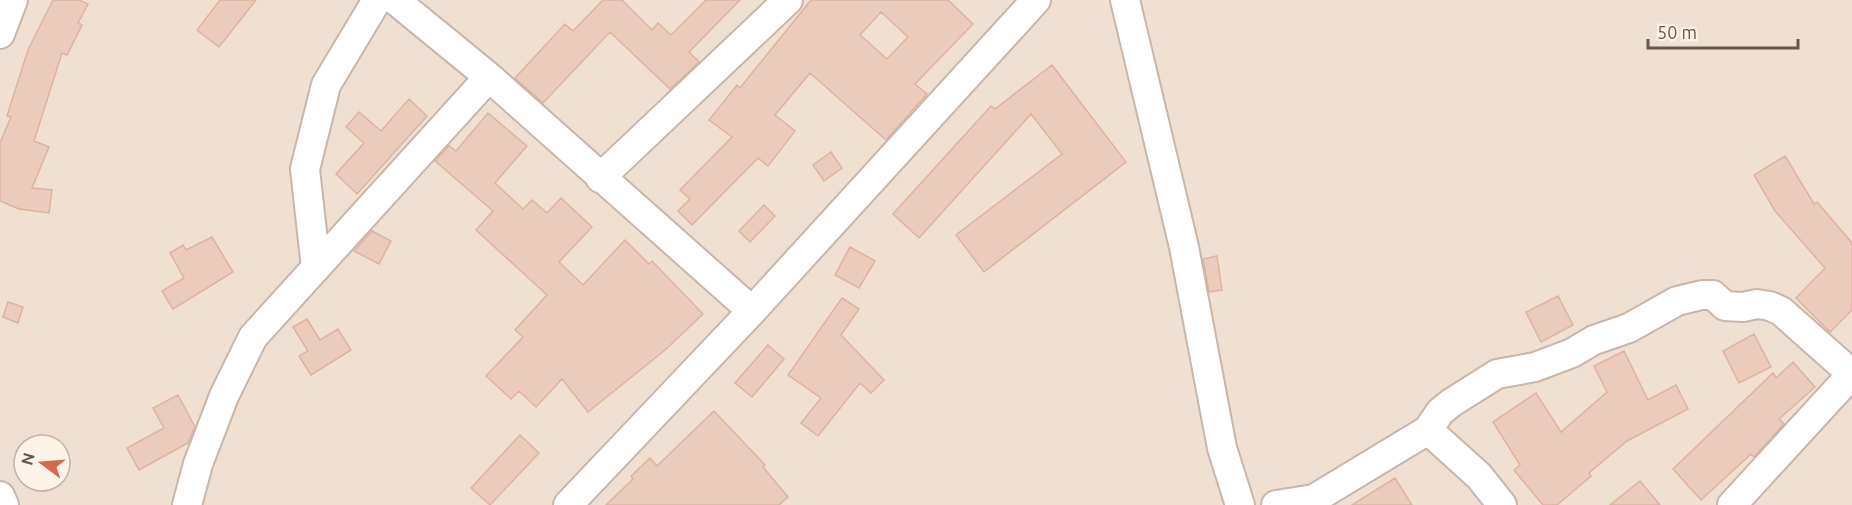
<svg xmlns="http://www.w3.org/2000/svg" width="1852" height="505" font-family="Ubuntu,sans-serif">
<rect width="100%" height="100%" fill="#f9eee1"/>
<path fill="#f0e0d1" fill-rule="evenodd" d="M0,0H1852V505H0ZM24,445H60V481H24Z"/>
<path fill="#ebccbc" stroke="#dcb29e" stroke-width="1.5" fill-rule="evenodd" d="M53,0H79L88,4L78,23L82,25L67,55L62,53L34,141L49,147L32,188L52,190L49,213L19,209L0,201V143L11,117L7,116L28,50Z
M220,0H256L219,47L197,30Z
M603,0H622L652,30L658,23L671,35L706,0H740L689,52L699,62L670,89L610,32L543,103L515,78L565,24L573,31Z
M811,0H948L973,24L915,84L927,94L886,140L810,73L775,115L795,131L768,166L758,158L692,225L678,211L690,199L680,190L732,137L709,120L737,85L740,88ZM881,12L908,37L887,59L860,35Z
M1052,65L1126,162L984,272L956,235L1062,154L1031,114L919,238L893,214L991,106L995,109Z
M409,99L427,116L357,194L336,174L364,143L346,127L359,112L381,131Z
M488,113L527,146L495,183L523,209L532,200L547,213L561,198L592,227L559,262L583,285L625,240L649,264L652,261L703,314L664,351L588,412L562,379L536,407L519,391L511,399L486,376L523,337L515,330L547,295L476,230L493,211L435,161L449,146L456,151Z
M831,152L842,168L824,181L813,165Z
M1785,156L1814,204L1817,202L1852,243V310L1830,332L1796,298L1825,268L1775,211L1754,175Z
M764,205L775,216L750,242L739,231Z
M372,231L391,241L379,264L354,251Z
M212,237L233,272L173,309L162,291L184,278L170,253L183,245L186,250Z
M850,247L875,261L859,288L835,275Z
M1217,256L1222,290L1209,292L1203,259Z
M1558,296L1573,325L1541,342L1526,312Z
M842,298L859,309L841,335L884,380L871,393L860,383L818,436L801,423L821,398L788,375Z
M8,302L23,307L18,323L3,317Z
M307,319L320,340L338,329L351,350L311,375L299,356L308,351L293,327Z
M1754,334L1771,367L1739,383L1723,351Z
M768,345L784,359L752,397L735,383Z
M1624,351L1648,400L1676,385L1688,409L1627,441L1589,473L1591,476L1557,505H1543L1514,470L1520,465L1493,422L1536,393L1561,432L1607,392L1594,366Z
M1793,362L1815,387L1779,419L1784,424L1754,457L1751,454L1701,500L1673,469L1773,373L1776,378Z
M178,395L195,427L188,443L139,470L127,448L164,428L153,408Z
M714,411L765,465L763,467L788,497L779,505H606L633,479L631,476L650,458L657,466Z
M520,435L539,453L490,505L471,488Z
M1395,478L1412,505H1352Z
M1640,481L1660,505H1610Z"/>
<g fill="none" stroke-linecap="round" stroke-linejoin="round">
<g stroke="#c8b6aa" stroke-width="32">
<path id="minor" d="M395,0L489,77L752,311
M1125,0L1184,247L1222,448L1240,505
M0,34L13,0
M600,178L788,0
M316,268L305,169L326,85L377,0
M1428,430L1440,412L1451,403L1497,374L1535,367L1572,353L1594,340L1629,328L1677,301L1702,295H1713L1725,306L1743,307L1757,304L1770,306L1781,311L1852,374
M0,496L4,505
M187,505L198,464L224,396L253,337L489,77
M568,505L752,311L1036,0
M1276,505L1314,499L1428,430L1479,476L1502,505
M1732,505L1852,374"/>
</g>
<use href="#minor" stroke="#fff" stroke-width="28"/>
</g>
<g transform="translate(42 463) rotate(286)"><circle r="28" fill="#fdf3e7" stroke="#c3b4a9" stroke-width="1.5"/>
<path d="M0-4.5L10 22L0 15L-10 22Z" fill="#d76852"/>
<text y="-9" font-size="16" font-weight="bold" text-anchor="middle" fill="#6d554b">N</text>
</g>
<path d="M1648 39v9h150v-9" fill="none" stroke="#6d554b" stroke-width="3"/>
<text x="1657" y="39" font-size="18" fill="#6d554b" stroke="#fdf3e7" stroke-width="4.5" paint-order="stroke">50 m</text>
</svg>
